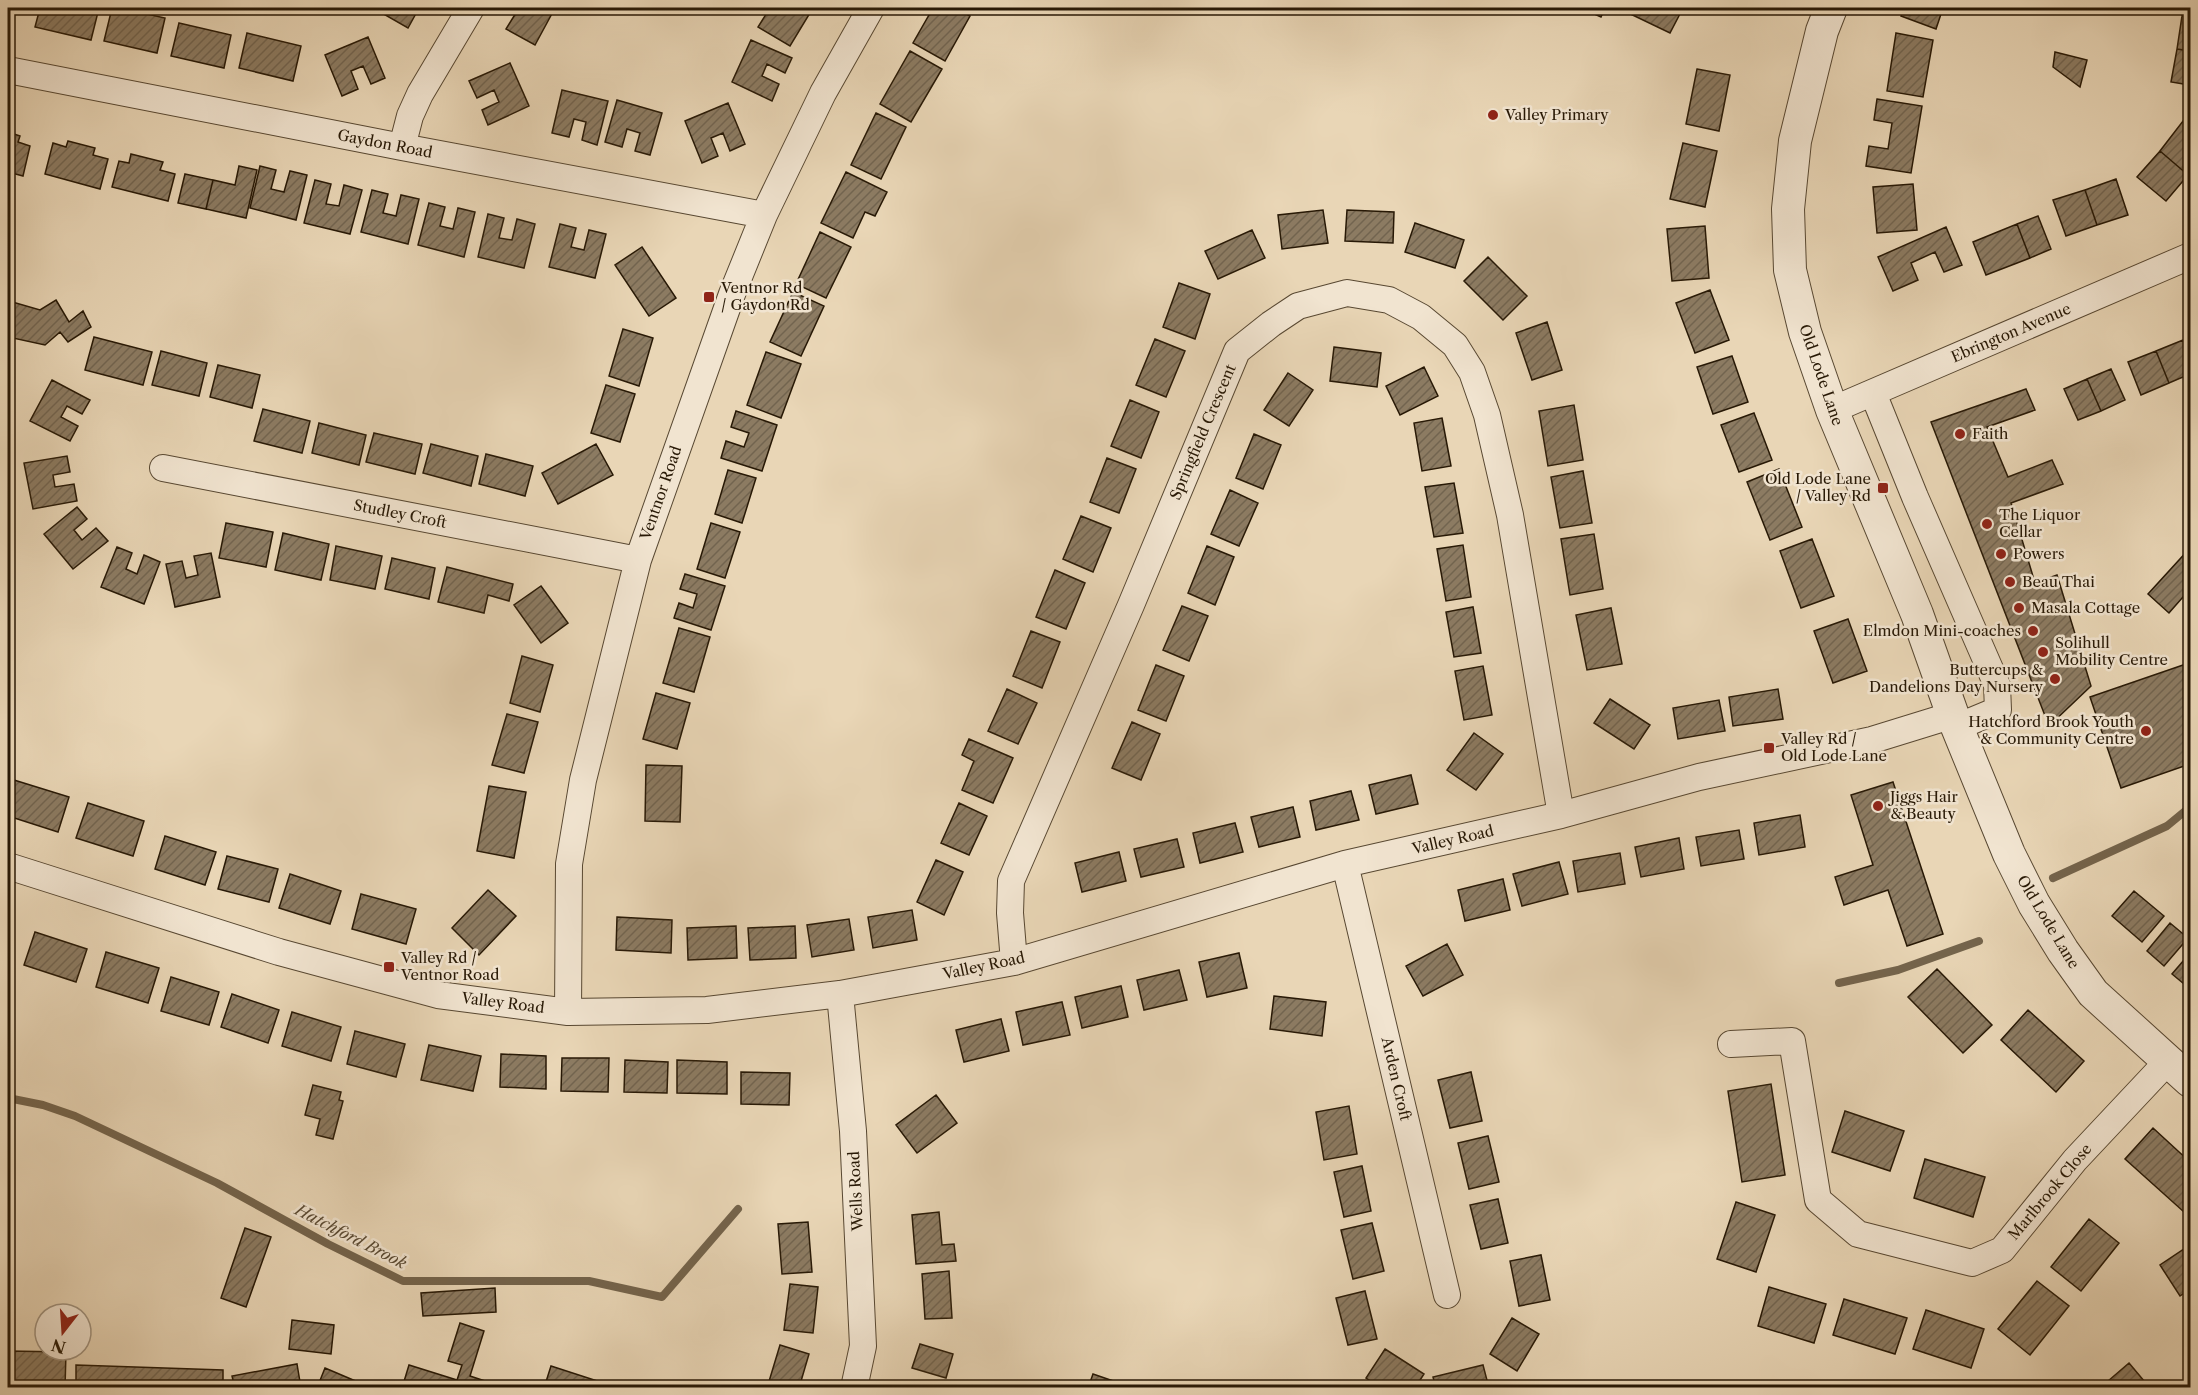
<svg xmlns="http://www.w3.org/2000/svg" width="2198" height="1395" font-family="'Libre Caslon Text',serif">
<defs>
<pattern id="building-hatch" width="6" height="6" patternUnits="userSpaceOnUse" patternTransform="scale(1.5)"><rect width="6" height="6" fill="#8c7b62"/><path d="M-1 1l2-2M0 6l6-6M5 7l2-2" fill="none" stroke="#72644f"/></pattern>
</defs>
<rect width="100%" height="100%" fill="#e9d6b6"/>
<filter id="stains"><feTurbulence type="fractalNoise" baseFrequency=".00333" numOctaves="4"/><feColorMatrix values="0 0 0 0 .2 0 0 0 0 .09 0 0 0 0 .02 0 0 0 .5 -.17"/></filter>
<radialGradient id="worn" r=".72"><stop offset=".6" stop-color="#630" stop-opacity="0"/><stop offset="1" stop-color="#630" stop-opacity=".3"/></radialGradient>
<g fill="none" stroke-linecap="round" stroke-linejoin="round">
<path stroke="#74644c" stroke-width="8" d="M2053,878L2167,826L2190,807
M1839,983L1898,970L1979,941
M8,1098L43,1105L75,1116L217,1183L328,1244L403,1281H589L662,1297L738,1209"/>
</g>
<path fill="url(#building-hatch)" stroke="#281906" stroke-width="1.5" d="M40,8H99L91,40L35,27Z
M112,8H120L165,18L157,53L104,41Z
M382,8H419L408,28L380,12Z
M519,8H555L535,45L506,29Z
M770,8H813L790,46L758,27Z
M933,8H955L970,16L945,61L913,43Z
M1581,8H1605L1601,17Z
M1618,8H1683L1670,33Z
M1904,8H1943L1936,29L1901,16Z
M2184,8H2190V18L2182,16Z
M2182,16L2190,18V51L2177,49Z
M179,23L231,35L224,68L171,56Z
M247,33L301,46L293,81L239,68Z
M1896,33L1933,40L1923,97L1887,91Z
M368,37L385,78L371,84L363,66L351,71L358,89L342,96L325,55Z
M751,40L792,58L785,73L767,64L762,76L779,84L772,101L732,82Z
M2177,49L2190,51V85L2171,82Z
M910,51L942,69L911,122L880,104Z
M2055,52L2087,60L2080,87L2053,67Z
M510,63L529,106L488,125L482,110L499,102L494,90L477,98L469,81Z
M1697,69L1730,75L1719,131L1686,124Z
M562,90L608,101L597,145L582,140L586,122L574,119L569,137L552,133Z
M1877,99L1922,106L1911,173L1866,166L1869,146L1888,149L1892,123L1874,120Z
M617,100L662,113L650,155L635,151L640,133L627,129L622,147L605,142Z
M728,103L745,144L730,151L723,133L711,138L718,156L702,163L685,121Z
M876,113L906,127L881,179L851,165Z
M2183,121L2190,127V172L2188,175L2160,151Z
M8,132L20,136L18,142L30,146L23,176L8,172Z
M68,141L95,148L93,155L108,159L100,189L45,174L53,143L66,147Z
M1683,143L1717,151L1705,207L1670,199Z
M2160,151L2188,175L2166,201L2137,177Z
M131,154L163,162L160,170L175,174L168,201L112,187L119,161L129,163Z
M239,166L257,170L246,218L206,209L213,180L235,185Z
M260,166L276,170L271,189L284,192L290,171L307,175L296,220L250,208Z
M846,172L887,192L875,216L865,212L853,238L821,223Z
M185,174L213,180L206,209L178,203Z
M2116,179L2128,215L2097,225L2085,190Z
M315,180L331,184L326,204L339,206L344,185L362,190L350,234L304,223Z
M1913,184L1917,230L1877,233L1873,187Z
M372,190L388,194L383,213L396,216L401,195L419,199L408,244L361,232Z
M2085,190L2097,225L2066,236L2053,200Z
M429,203L445,207L440,226L453,229L458,208L475,212L464,257L418,245Z
M1323,210L1328,243L1282,249L1278,215Z
M1347,210L1394,212L1393,243L1345,241Z
M488,214L504,218L499,238L512,240L517,219L535,224L524,268L478,257Z
M2038,216L2051,249L2030,258L2017,224Z
M1415,223L1464,240L1455,268L1405,252Z
M560,224L576,228L571,247L584,250L589,230L606,234L595,278L549,267Z
M2017,224L2030,258L1986,275L1973,242Z
M1705,226L1709,278L1672,281L1667,229Z
M1946,227L1962,265L1944,272L1935,252L1911,263L1918,280L1893,291L1878,257Z
M1252,230L1265,258L1218,279L1205,251Z
M820,232L851,247L826,298L796,284Z
M642,247L676,298L649,316L615,265Z
M1488,257L1527,296L1503,320L1464,281Z
M1179,283L1210,294L1195,339L1163,327Z
M1710,290L1729,340L1695,353L1676,303Z
M793,292L824,306L801,356L770,342Z
M56,300L69,322L83,311L91,327L68,342L60,332L45,345L8,337L9,301L40,310Z
M1547,322L1562,370L1532,380L1516,333Z
M623,329L653,338L639,386L609,376Z
M94,337L152,352L143,385L85,370Z
M1155,339L1185,351L1166,397L1136,385Z
M2183,340L2190,358V374L2169,383L2156,351Z
M1334,347L1381,353L1377,387L1330,381Z
M161,351L207,363L199,396L152,385Z
M2156,351L2169,383L2141,395L2128,362Z
M766,352L801,364L781,418L747,405Z
M1732,356L1748,402L1713,414L1697,367Z
M218,365L260,375L252,408L210,397Z
M1424,367L1438,396L1400,415L1386,386Z
M2111,369L2125,400L2101,411L2087,379Z
M1288,373L1313,390L1289,426L1264,410Z
M2087,379L2101,411L2078,420L2064,389Z
M52,380L90,400L82,414L67,406L61,417L78,426L70,441L30,421Z
M606,385L635,394L620,442L591,433Z
M2026,389L2035,410L1987,427L2008,477L2052,460L2063,484L2011,503L2035,583L2057,575L2091,686L2049,726L1931,422Z
M1130,400L1159,412L1141,458L1111,446Z
M1574,405L1583,460L1548,466L1539,411Z
M263,409L310,421L302,453L254,441Z
M736,411L777,425L762,471L721,458L726,441L744,447L749,433L731,427Z
M1754,413L1772,460L1739,472L1721,425Z
M1442,418L1451,466L1422,471L1414,423Z
M319,423L366,435L359,465L312,453Z
M374,433L422,444L415,474L366,462Z
M1254,434L1281,445L1263,489L1236,478Z
M431,444L478,456L471,486L423,473Z
M596,444L613,475L558,504L542,473Z
M486,454L533,466L525,496L479,484Z
M67,456L70,472L53,475L55,487L74,484L77,501L33,509L24,463Z
M1107,458L1136,469L1119,513L1090,502Z
M1779,469L1802,527L1770,540L1747,482Z
M728,470L756,478L742,523L715,514Z
M1583,471L1592,523L1560,528L1551,477Z
M1454,483L1463,533L1434,537L1425,487Z
M1230,490L1258,503L1239,546L1211,534Z
M77,507L87,519L74,530L82,540L96,528L108,541L73,569L44,534Z
M1081,516L1111,528L1093,572L1063,559Z
M226,523L273,532L266,567L219,558Z
M711,523L740,532L725,578L697,569Z
M283,533L329,544L321,580L275,570Z
M1594,534L1603,589L1570,595L1561,539Z
M1812,539L1834,596L1801,608L1780,551Z
M1463,545L1471,597L1446,601L1437,549Z
M336,546L382,556L375,589L330,580Z
M1207,546L1234,557L1215,605L1188,593Z
M117,547L132,553L126,569L137,574L144,555L160,562L144,604L101,587Z
M2190,548V589L2169,613L2148,594Z
M211,553L220,597L175,607L166,564L182,561L186,578L198,575L194,556Z
M392,558L435,568L429,599L385,589Z
M447,567L513,584L509,601L488,595L484,613L438,602Z
M1055,570L1085,583L1066,629L1036,617Z
M685,574L725,586L711,630L674,618L679,603L693,608L697,594L680,589Z
M541,586L568,623L541,643L514,605Z
M1182,606L1208,616L1189,661L1163,650Z
M1473,607L1481,653L1454,657L1446,612Z
M1611,608L1622,664L1587,670L1576,615Z
M1848,619L1867,671L1833,683L1814,631Z
M679,628L710,637L694,692L663,683Z
M1031,631L1060,642L1042,688L1013,676Z
M522,656L553,665L540,712L510,703Z
M2186,664L2190,678V764L2121,788L2090,697Z
M1156,665L1184,676L1166,721L1138,710Z
M1483,666L1492,715L1464,720L1455,671Z
M1007,689L1037,703L1018,744L988,731Z
M1778,689L1783,719L1733,726L1729,697Z
M656,693L690,703L677,749L643,739Z
M1610,699L1650,725L1634,749L1594,723Z
M1719,700L1725,731L1678,739L1673,708Z
M507,714L538,722L524,773L492,765Z
M1132,722L1160,734L1141,780L1112,768Z
M1474,733L1503,754L1476,790L1447,770Z
M969,739L1013,758L993,803L962,790L974,761L962,755Z
M646,765L682,766L680,822L645,821Z
M1411,775L1418,804L1376,814L1369,785Z
M14,780L69,797L58,832L8,816V800Z
M1893,782L1943,934L1907,946L1888,890L1844,905L1835,877L1873,865L1851,795Z
M489,786L526,792L514,858L477,851Z
M1351,791L1359,820L1316,830L1310,801Z
M88,803L144,821L133,856L76,838Z
M959,803L987,816L969,855L941,843Z
M1293,807L1300,837L1259,847L1251,817Z
M1800,815L1805,847L1759,855L1754,823Z
M1235,823L1243,852L1200,863L1193,833Z
M1739,830L1744,859L1701,866L1696,837Z
M165,836L216,852L205,885L155,869Z
M1679,838L1684,869L1641,877L1635,847Z
M1177,839L1184,867L1141,877L1134,849Z
M1119,852L1126,881L1082,892L1075,863Z
M1620,853L1625,884L1578,892L1573,861Z
M227,856L278,869L269,902L218,889Z
M936,860L963,872L944,915L917,902Z
M1559,862L1568,894L1522,906L1513,874Z
M290,874L341,891L330,924L279,908Z
M1503,879L1510,910L1465,921L1458,890Z
M488,890L516,916L479,955L452,928Z
M2134,891L2164,916L2142,942L2112,916Z
M361,894L416,909L406,944L352,929Z
M912,910L917,940L873,948L868,917Z
M617,917L672,920L671,953L616,950Z
M849,919L854,950L812,957L807,925Z
M2170,923L2188,938L2164,966L2147,951Z
M736,926L737,958L688,960L687,928Z
M795,926L796,958L750,960L748,928Z
M35,932L87,949L76,982L24,965Z
M1447,944L1463,975L1423,996L1406,966Z
M106,952L159,968L148,1003L96,987Z
M1239,953L1247,988L1207,997L1199,962Z
M2190,953V989L2172,974Z
M1937,969L1992,1025L1963,1053L1908,997Z
M1179,970L1187,1000L1144,1010L1137,980Z
M171,977L219,992L209,1025L161,1011Z
M1121,986L1128,1017L1082,1028L1075,997Z
M232,994L279,1010L268,1043L221,1027Z
M1274,996L1326,1002L1322,1036L1270,1029Z
M1062,1002L1070,1035L1023,1045L1016,1012Z
M2028,1010L2084,1061L2056,1092L2001,1040Z
M292,1012L341,1027L331,1061L282,1046Z
M1001,1019L1009,1051L964,1062L956,1030Z
M355,1031L405,1044L396,1077L347,1064Z
M429,1045L481,1056L473,1091L421,1080Z
M501,1054L546,1056V1089L500,1087Z
M562,1058H609L608,1092L561,1091Z
M625,1060L668,1062L667,1093L624,1092Z
M677,1060L727,1062V1094L677,1093Z
M741,1072L790,1073L789,1105L741,1104Z
M1471,1072L1482,1121L1450,1128L1438,1080Z
M1771,1084L1785,1175L1742,1182L1728,1091Z
M313,1085L341,1092L339,1100L343,1101L333,1139L316,1135L320,1119L305,1115Z
M936,1095L957,1123L917,1153L896,1125Z
M1349,1106L1357,1154L1324,1160L1316,1112Z
M1845,1111L1904,1131L1890,1171L1832,1152Z
M2153,1128L2190,1162V1204L2184,1212L2125,1159Z
M1488,1136L1499,1182L1469,1189L1458,1143Z
M1925,1159L1985,1177L1973,1217L1914,1198Z
M1362,1166L1371,1211L1344,1217L1334,1172Z
M1498,1199L1508,1243L1481,1249L1470,1205Z
M1736,1202L1775,1215L1756,1272L1717,1259Z
M939,1212L942,1245L954,1244L956,1261L916,1264L912,1215Z
M2089,1219L2119,1243L2081,1291L2051,1267Z
M808,1222L812,1272L782,1274L778,1224Z
M1372,1223L1384,1271L1353,1279L1341,1230Z
M245,1228L271,1237L246,1307L221,1298Z
M2190,1245V1289L2180,1296L2160,1265Z
M1541,1255L1550,1300L1519,1306L1510,1261Z
M949,1271L952,1318L925,1319L922,1274Z
M2037,1281L2069,1306L2030,1355L1998,1329Z
M790,1284L818,1287L813,1333L784,1330Z
M1769,1287L1826,1304L1814,1343L1758,1326Z
M495,1288L496,1312L423,1316L421,1293Z
M1365,1291L1377,1339L1348,1345L1336,1298Z
M1844,1299L1907,1318L1895,1354L1833,1335Z
M1926,1310L1984,1329L1971,1368L1913,1349Z
M1512,1318L1539,1334L1517,1371L1490,1354Z
M292,1320L334,1325L331,1354L289,1349Z
M460,1323L484,1331L470,1376L506,1388H402L409,1365L457,1380L462,1365L448,1361Z
M920,1344L953,1354L946,1378L912,1368Z
M780,1345L809,1354L799,1388H767Z
M1385,1349L1424,1374L1415,1388H1381L1366,1378Z
M8,1351L66,1352L65,1388H8Z
M2129,1363L2150,1388H2100Z
M297,1364L301,1388H235L232,1376Z
M76,1365L223,1370V1388H76Z
M1483,1365L1489,1388H1436L1433,1377Z
M551,1366L616,1387V1388H544Z
M325,1368L372,1388H317Z
M1093,1374L1125,1385L1124,1388H1088Z
M911,1382L930,1388H910Z"/>
<g fill="none" stroke-linecap="round" stroke-linejoin="round">
<g stroke="#584832" stroke-width="28">
<path id="minor" d="M8,70L402,147L764,215
M402,147L410,116L420,94L471,8
M1873,393L1915,497L1997,685L1998,710L1957,727
M1832,410L2190,256
M163,468L638,560
M1345,864L1447,1295
M8,866L279,952L438,995L568,1012L707,1010L840,994L1014,962L1345,864L1561,815L1699,777L1872,740L1953,715
M1014,962L1010,913L1011,881L1131,605L1237,351L1271,324L1298,306L1347,293L1389,300L1421,317L1455,345L1472,372L1487,415L1510,515L1561,815
M840,994L853,1131L863,1346L854,1388
M568,1012L569,864L583,780L638,560L732,294L764,215L823,93L871,8
M1731,1044L1792,1041L1818,1200L1858,1234L1972,1263L2002,1250L2075,1160L2168,1061"/>
</g>
<g stroke="#584832" stroke-width="34">
<path id="tertiary" d="M1831,8L1822,31L1795,141L1788,209L1790,270L1805,332L1832,410L1917,614L1957,727L2009,854L2034,904L2063,951L2093,993L2190,1081"/>
</g>
<use href="#minor" stroke="#f1e4d0" stroke-width="26"/>
<use href="#tertiary" stroke="#f1e4d0" stroke-width="32"/>
</g>
<g fill="#8f2418" stroke="#f1e4d0" stroke-width="2">
<circle cx="1493" cy="115" r="6"/>
<rect x="703" y="291" width="12" height="12" rx="3"/>
<circle cx="1960" cy="434" r="6"/>
<rect x="1877" y="482" width="12" height="12" rx="3"/>
<circle cx="1987" cy="524" r="6"/>
<circle cx="2001" cy="554" r="6"/>
<circle cx="2010" cy="582" r="6"/>
<circle cx="2019" cy="608" r="6"/>
<circle cx="2033" cy="631" r="6"/>
<circle cx="2043" cy="652" r="6"/>
<circle cx="2055" cy="679" r="6"/>
<circle cx="2146" cy="731" r="6"/>
<rect x="1763" y="742" width="12" height="12" rx="3"/>
<circle cx="1878" cy="806" r="6"/>
<rect x="383" y="961" width="12" height="12" rx="3"/>
</g>
<g text-anchor="middle" stroke-width="5" stroke-linejoin="round" paint-order="stroke">
<g font-size="15" fill="#281906" stroke="#f1e4d0" text-anchor="start">
<text x="1505" y="120">Valley Primary</text>
<text x="721" y="293">Ventnor Rd<tspan x="721" dy="17">/ Gaydon Rd</tspan></text>
<text x="1972" y="439">Faith</text>
<text x="1871" y="484" text-anchor="end">Old Lode Lane<tspan x="1871" dy="17">/ Valley Rd</tspan></text>
<text x="1999" y="520">The Liquor<tspan x="1999" dy="17">Cellar</tspan></text>
<text x="2013" y="559">Powers</text>
<text x="2022" y="587">Beau Thai</text>
<text x="2031" y="613">Masala Cottage</text>
<text x="2021" y="636" text-anchor="end">Elmdon Mini-coaches</text>
<text x="2055" y="648">Solihull<tspan x="2055" dy="17">Mobility Centre</tspan></text>
<text x="2043" y="675" text-anchor="end">Buttercups &amp;<tspan x="2043" dy="17">Dandelions Day Nursery</tspan></text>
<text x="2134" y="727" text-anchor="end">Hatchford Brook Youth<tspan x="2134" dy="17">&amp; Community Centre</tspan></text>
<text x="1781" y="744">Valley Rd /<tspan x="1781" dy="17">Old Lode Lane</tspan></text>
<text x="1890" y="802">Jiggs Hair<tspan x="1890" dy="17">&amp; Beauty</tspan></text>
<text x="401" y="963">Valley Rd /<tspan x="401" dy="17">Ventnor Road</tspan></text>
</g>
<g font-size="15" fill="#281906" stroke="#f1e4d0">
<text transform="translate(385 144) rotate(11)" y="5">Gaydon Road</text>
<text transform="translate(2011 333) rotate(-23)" y="5">Ebrington Avenue</text>
<text transform="translate(1821 375) rotate(71)" y="5">Old Lode Lane</text>
<text transform="translate(1203 432) rotate(-67)" y="5">Springfield Crescent</text>
<text transform="translate(661 493) rotate(-71)" y="5">Ventnor Road</text>
<text transform="translate(400 514) rotate(11)" y="5">Studley Croft</text>
<text transform="translate(1453 840) rotate(-13)" y="5">Valley Road</text>
<text transform="translate(2048 922) rotate(59)" y="5">Old Lode Lane</text>
<text transform="translate(984 966) rotate(-12)" y="5">Valley Road</text>
<text transform="translate(503 1003) rotate(7)" y="5">Valley Road</text>
<text transform="translate(1396 1079) rotate(77)" y="5">Arden Croft</text>
<text transform="translate(856 1191) rotate(-93)" y="5">Wells Road</text>
<text transform="translate(2050 1192) rotate(-50)" y="5">Marlbrook Close</text>
</g>
<g font-size="16" font-style="italic" fill="#5b4b34" stroke="#f1e4d0">
<text transform="translate(351 1236) rotate(27)" y="6">Hatchford Brook</text>
</g>
</g>
<rect width="2198" height="1395" fill="none" stroke="#e9d6b6" stroke-width="30"/>
<rect x="9" y="9" width="2180" height="1377" fill="none" stroke="#281906" stroke-width="3"/>
<rect x="15" y="15" width="2168" height="1365" fill="none" stroke="#281906" stroke-width="1.5"/>
<g transform="translate(63 1332) rotate(197)"><circle r="28" fill="#f1e4d0" stroke="#a1937f" stroke-width="1.5"/>
<path d="M0-4.5L10 22L0 15L-10 22Z" fill="#8f2418"/>
<text y="-9" font-size="16" font-weight="bold" text-anchor="middle" fill="#281906">N</text>
</g>
<rect width="100%" height="100%" filter="url(#stains)"/>
<rect width="100%" height="100%" fill="url(#worn)"/>
</svg>
